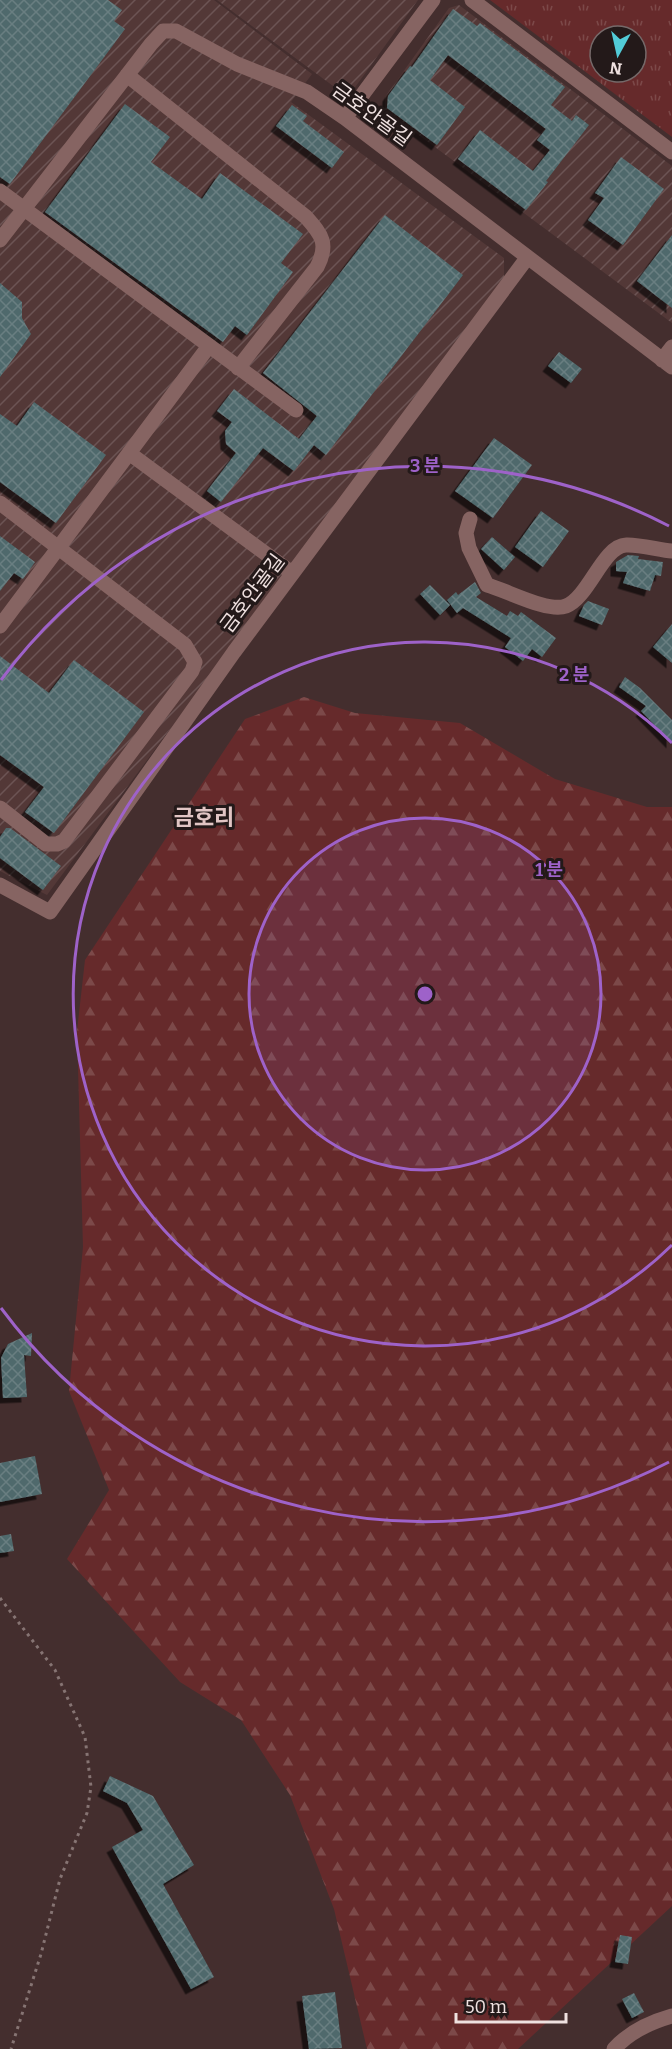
<svg xmlns="http://www.w3.org/2000/svg" width="672" height="2049" font-family="Bitter,'Noto Sans KR',serif">
<defs>
<pattern id="industrial-furrows" width="10" height="10" patternUnits="userSpaceOnUse" patternTransform="scale(1.5)"><rect width="10" height="10" fill="#533837"/><path d="M-1 1l2-2M0 10L10 0M9 11l2-2" fill="none" stroke="#6c5454"/></pattern>
<pattern id="forest-firs" width="22" height="20" patternUnits="userSpaceOnUse" patternTransform="scale(1.5)"><rect width="22" height="20" fill="#662a2b"/><path d="M5 1l3.5 6h-7zM16 11l3.5 6h-7z" fill="#7c4949"/></pattern>
<pattern id="park-tufts" width="24" height="20" patternUnits="userSpaceOnUse" patternTransform="scale(1.5)"><rect width="24" height="20" fill="#662a2b"/><path d="M3 7l-1-3M5 7V3M7 7l1-3M15 17l-1-3M17 17v-4M19 17l1-3" fill="none" stroke="#7c4949"/></pattern>
<pattern id="building-cross-hatch" width="8" height="8" patternUnits="userSpaceOnUse" patternTransform="scale(1.5)"><rect width="8" height="8" fill="#4f696c"/><path d="M0 0l8 8M0 8l8-8" fill="none" stroke="#697e81"/></pattern>
<filter id="shadow"><feDropShadow dx="-5.5" dy="5.5" stdDeviation="0" flood-color="#0009"/></filter>
</defs>
<rect width="100%" height="100%" fill="#442e2e"/>
<path fill="url(#industrial-furrows)" d="M0,0H214L312,74L291,102L504,258V279L47,895L0,871Z
M217,0H418L348,97Z
M459,5L672,166V323L385,110V97L449,8Z"/>
<path fill="url(#forest-firs)" d="M304,697L355,713L460,723L555,779L647,807H672V1906L518,2049H367L334,1909L290,1795L241,1720L180,1682L67,1559L109,1490L69,1391L83,1247L77,1031L85,960L245,719Z"/>
<path fill="url(#park-tufts)" fill-rule="evenodd" d="M490,0H672V137ZM600,36H636V72H600Z"/>
<path fill="url(#building-cross-hatch)" filter="url(#shadow)" d="M0,0H108L122,10L114,21L125,29L10,184L0,177Z
M453,9L477,26L480,23L565,87L551,105L572,121L576,115L589,125L546,181L548,182L526,210L458,159L480,130L533,171L550,150L537,140L546,129L448,55L430,80L465,107L437,145L387,108L388,96L410,66L412,67Z
M125,104L170,137L151,162L202,199L220,173L303,234L281,263L293,272L247,335L235,326L223,342L45,212Z
M292,105L307,116L303,121L344,152L332,168L276,126Z
M621,157L664,189L623,245L588,220L604,198L595,193Z
M385,215L463,275L326,455L314,445L294,471L263,448L221,502L207,491L236,453L226,444L225,431L232,422L217,411L234,389L299,439L317,416L263,373Z
M672,235V308L637,281Z
M0,283L22,302V318L31,334L0,377Z
M559,352L582,369L571,383L548,366Z
M34,402L106,455L56,523L0,482V414L17,426Z
M494,438L532,465L493,518L455,491Z
M541,511L569,531L543,567L515,547Z
M0,536L35,562L23,579L14,573L0,591Z
M492,537L515,557L504,570L481,549Z
M628,555L639,556L638,559L663,562L661,576L655,575L650,591L623,583L627,572L616,571V562Z
M475,582L481,593L476,597L507,616L510,611L518,616L521,612L556,638L542,657L532,649L523,661L505,647L511,638L463,608L457,613L447,600L456,592L458,595Z
M430,585L450,605L440,615L420,594Z
M588,601L609,609L602,625L579,616L584,605Z
M672,624V663L653,647Z
M0,656L49,693L74,660L144,712L54,833L25,812L44,787L0,755Z
M625,677L640,688L672,720V743L641,711L646,706L619,687Z
M6,828H10L61,866L43,890L0,858V837Z
M32,1333L31,1356L24,1355L27,1397L3,1398L1,1358L8,1344Z
M35,1456L42,1494L0,1502V1463Z
M11,1534L14,1551L0,1553V1536Z
M110,1776L153,1796L194,1865L163,1884L214,1977L191,1989L112,1847L143,1830L127,1803L103,1791Z
M620,1935L632,1937L628,1964L615,1962Z
M335,1992L342,2048L309,2049L302,1996Z
M634,1993L644,2012L632,2018L622,1999Z"/>
<g fill="none" stroke-linecap="round" stroke-linejoin="round">
<path stroke="#867473" stroke-width="3" stroke-dasharray="3 4.5" stroke-linecap="butt" d="M0,1598L55,1670L85,1737L91,1787L87,1813L60,1879L41,1954L11,2049"/>
<path stroke="#866462" stroke-width="15" d="M472,0L672,152
M127,75L306,217C322,235 329,244 317,267L238,368
M345,118L433,0
M0,191L296,410
M0,240L151,44L163,31H176L237,64L307,92L345,118L672,367
M662,360L672,347
M129,453L292,573
M0,503L185,645L195,662L192,671L64,841L57,844H46L0,808
M470,519L466,533L469,548L487,585C506,590 548,613 566,606C589,597 603,546 626,545C637,544 660,550 672,551
M0,626L209,346
M0,885L50,912L234,652L527,258
M614,2049C629,2032 651,2022 672,2016"/>
</g>
<circle cx="425" cy="994" r="176" fill="#9e62c9" fill-opacity=".12"/>
<g fill="none" stroke="#9e62c9" stroke-width="3">
<circle cx="425" cy="994" r="176"/>
<path d="M672 1245A352 352 0 1 1 672 743"/>
<path d="M669 1462A528 528 0 0 1 1 1308M1 680A528 528 0 0 1 669 526"/>
</g>
<g text-anchor="middle" stroke-width="6" stroke-linejoin="round" paint-order="stroke">
<g font-size="20" fill="#efe1e0" stroke="#231919">
<text transform="translate(372 114) rotate(36)" y="7">금호안골길</text>
<text transform="translate(252 593) rotate(-53)" y="7">금호안골길</text>
</g>
<g font-size="22" font-weight="bold" fill="#e1c5c4" stroke="#231919">
<text x="204" y="825">금호리</text>
</g>
</g>
<circle cx="425" cy="994" r="9" fill="#9e62c9" stroke="#231919" stroke-width="3"/>
<g font-size="18" text-anchor="middle" font-weight="bold" fill="#9e62c9" stroke="#231919" stroke-width="6" stroke-linejoin="round" paint-order="stroke">
<text x="425" y="472">3 분</text>
<text x="574" y="681">2 분</text>
<text x="549" y="876">1 분</text>
</g>
<g transform="translate(618 54) rotate(188)"><circle r="28" fill="#231919" stroke="#756969" stroke-width="1.5"/>
<path d="M0-4.5L10 22L0 15L-10 22Z" fill="#52cbd7"/>
<text y="-9" font-size="16" font-weight="bold" text-anchor="middle" fill="#efe1e0">N</text>
</g>
<path d="M456 2013v9h110v-9" fill="none" stroke="#efe1e0" stroke-width="3"/>
<text x="465" y="2013" font-size="18" fill="#efe1e0" stroke="#231919" stroke-width="4.5" paint-order="stroke">50 m</text>
</svg>
